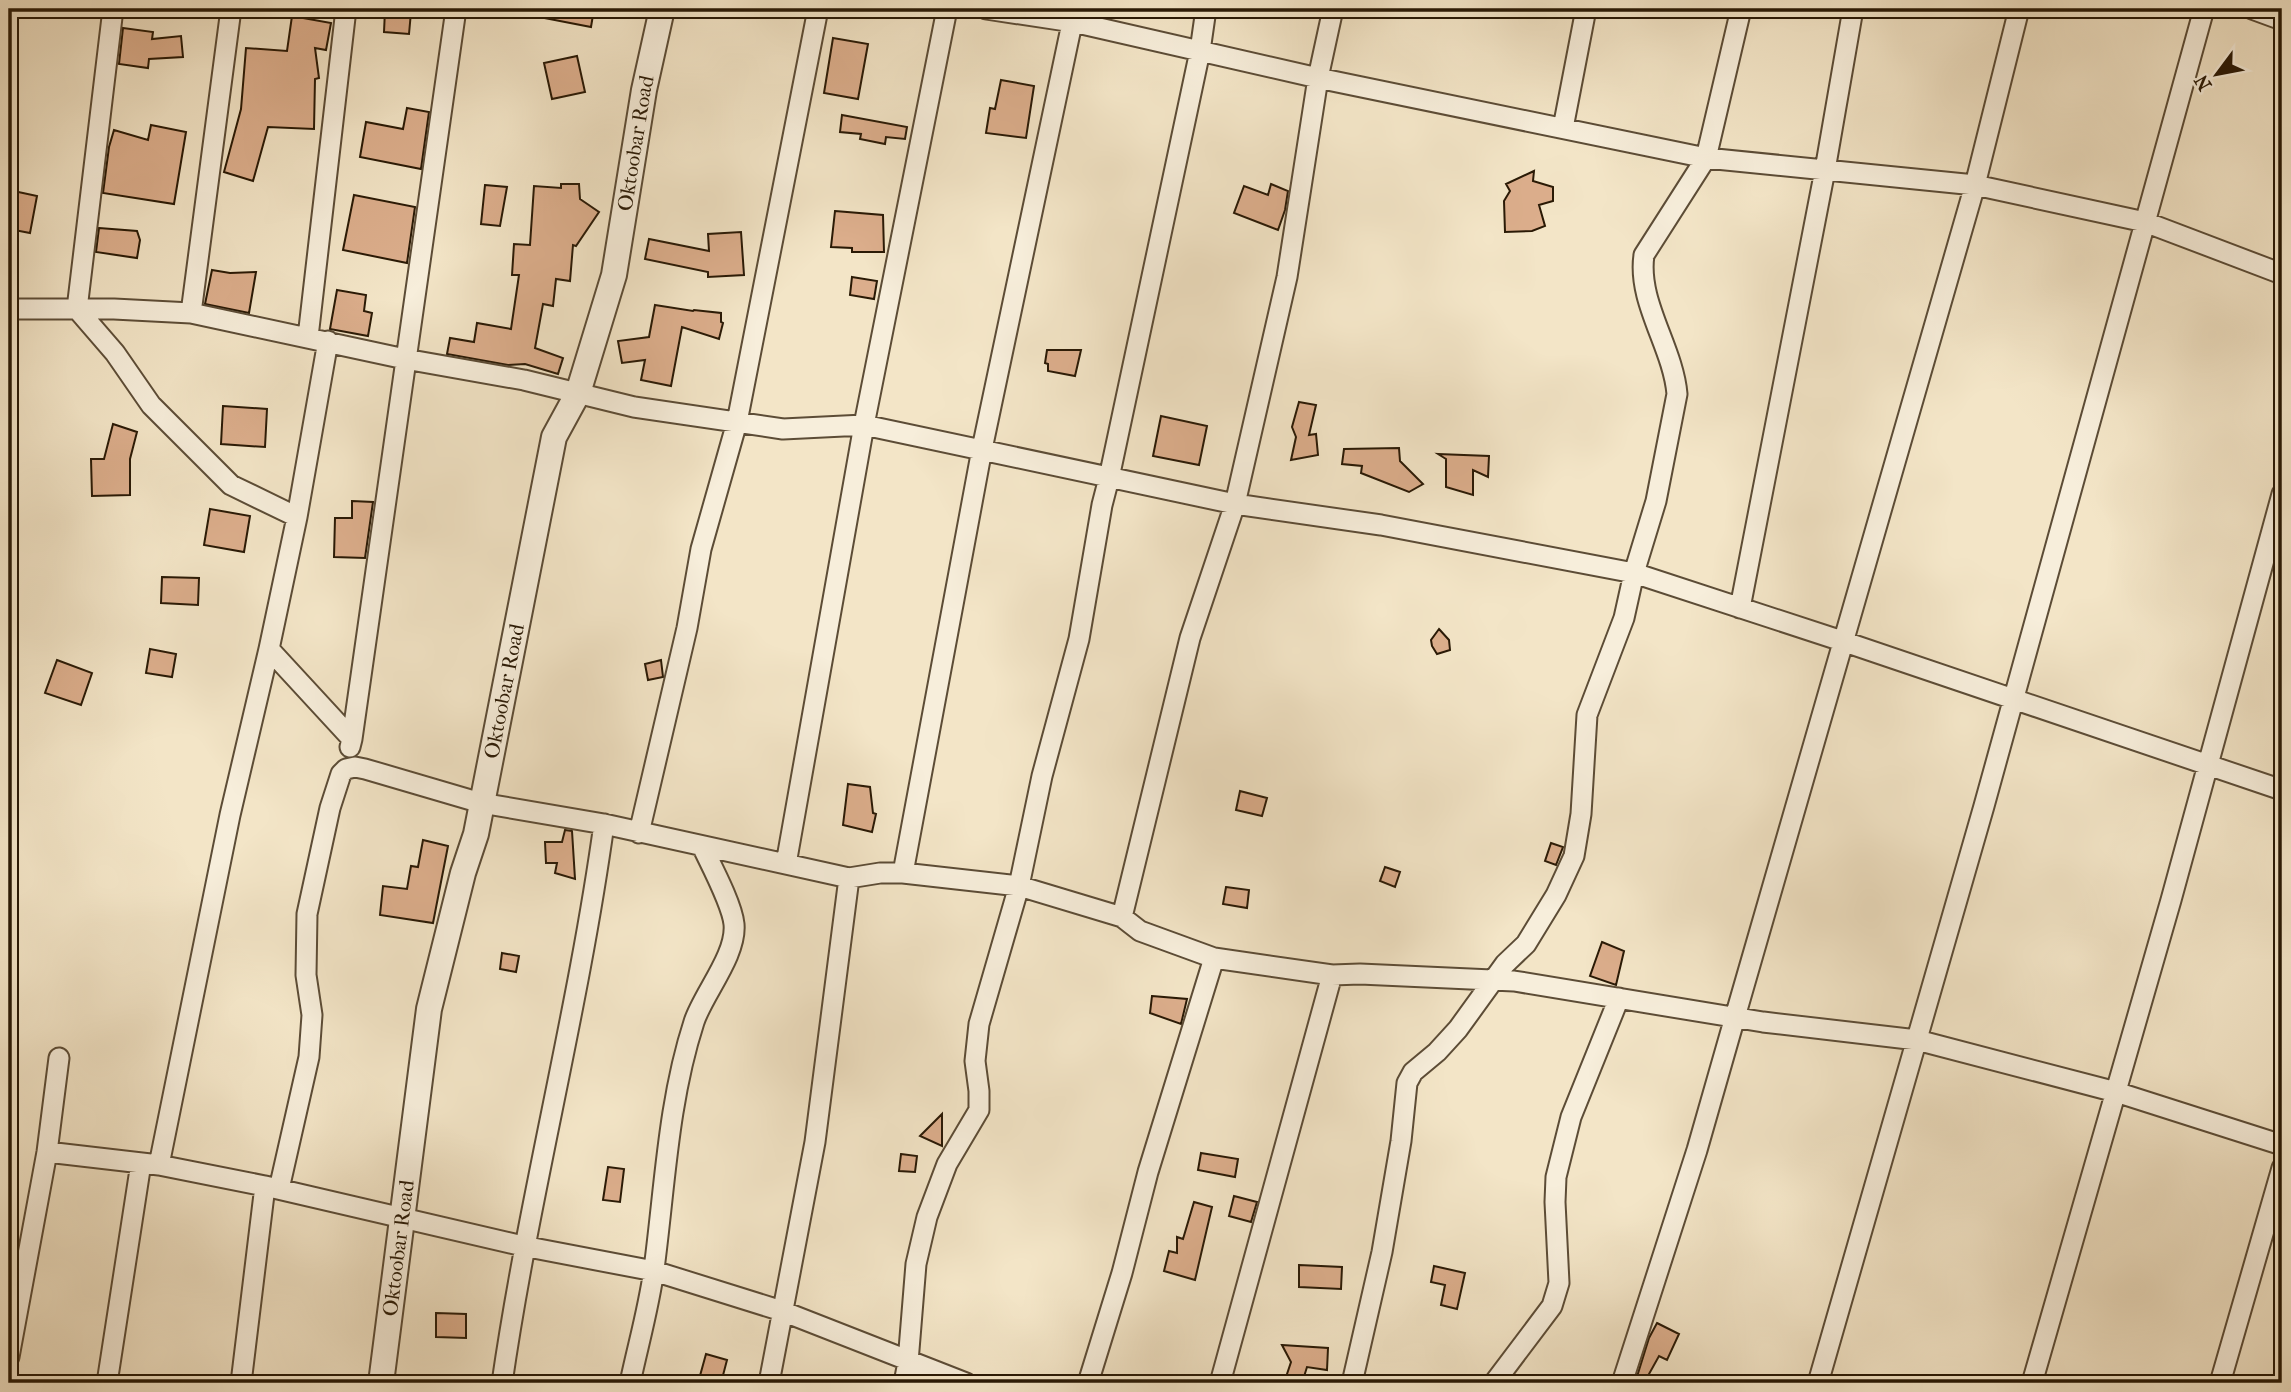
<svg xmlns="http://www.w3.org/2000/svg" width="2291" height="1392" font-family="'IM FELL French Canon',serif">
<rect width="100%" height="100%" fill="#f3e5c7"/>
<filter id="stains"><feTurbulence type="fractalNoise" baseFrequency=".00286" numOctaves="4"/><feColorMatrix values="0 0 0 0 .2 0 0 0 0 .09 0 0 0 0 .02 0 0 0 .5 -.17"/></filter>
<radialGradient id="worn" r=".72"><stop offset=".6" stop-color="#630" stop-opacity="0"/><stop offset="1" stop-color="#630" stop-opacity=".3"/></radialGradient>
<path fill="#dcae8c" stroke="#291905" stroke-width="2" d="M540,9H594L591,27L539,17Z
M385,10L411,12L409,34L384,32Z
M292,16L331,23L326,50L315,48L319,78L315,79L314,129L268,127L253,181L224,172L241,109L246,48L287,51Z
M123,28L153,32L152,39L181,36L183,57L149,59L148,68L119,64Z
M833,38L868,44L858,99L824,93Z
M577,56L585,92L552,99L544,63Z
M1001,80L1034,86L1026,138L986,133L990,108L995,109Z
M407,108L429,112L421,169L360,157L366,122L403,129Z
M842,115L907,127L905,139L886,137L885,144L860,139L861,134L840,132Z
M151,125L186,132L174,204L103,193L109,147L114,130L148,140Z
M1534,171L1533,181L1553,187V201L1539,205L1545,226L1532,231L1505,232L1504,201L1510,191L1506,184Z
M561,184H579L580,199L599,212L576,246L573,245L570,281L556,279L553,306L543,304L535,348L563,358L558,374L525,364L508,365L447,354L450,338L474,342L477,323L511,329L519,275H512L514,244L530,245L534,186L561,188Z
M1271,184L1288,191L1285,210L1278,230L1234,213L1244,186L1268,195Z
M485,185L507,187L500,226L481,224Z
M9,190L37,196L30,233L9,229Z
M354,195L415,207L407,263L343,250Z
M835,211L883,215L884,252H852V248L831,247Z
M99,228L137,231L140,240L137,258L96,252Z
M741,232L744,275L708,277V272L645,259L649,239L709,251L708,234Z
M212,270L230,273L256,272L249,313L205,304Z
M852,277L877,281L874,299L850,295Z
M337,290L366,295L364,311L372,313L368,336L330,329Z
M655,305L693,311L694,310L721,313V322L723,323L719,339L682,327L671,386L641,380L645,360L622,363L618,341L649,337Z
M1047,350H1081L1075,376L1048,371V364L1045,363Z
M1299,402L1316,405L1309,435L1316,434L1318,455L1291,460L1296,437L1292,427Z
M223,406L267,409L265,447L221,444Z
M1161,416L1207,426L1199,465L1153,456Z
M113,424L137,432L130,459V495L92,496L91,459H104Z
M1399,448L1400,461L1423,484L1409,492L1361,473L1362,466L1342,464L1344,449Z
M1438,454L1489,456L1488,477L1473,470V495L1446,487V459Z
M352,501L373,502L365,558L334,557L335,518H352Z
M210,509L250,516L244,552L204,545Z
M162,577L199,578L198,605L161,603Z
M1439,629L1449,640L1450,650L1437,654L1432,646L1431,640Z
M150,649L176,654L172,677L146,673Z
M57,660L92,673L81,705L45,693Z
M661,660L663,677L648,680L645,664Z
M848,784L870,787L873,813L876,814L872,832L843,825Z
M1240,791L1267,798L1262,816L1236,810Z
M565,830L572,831L575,879L555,873L557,863H546L545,842H562Z
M423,840L448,846L433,923L380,915L383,886L407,889L411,866L418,867Z
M1551,843L1563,847L1556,865L1545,861Z
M1385,867L1400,872L1395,887L1380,881Z
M1226,887L1249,890L1247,908L1223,904Z
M1602,942L1624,951L1616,985L1590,976Z
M502,953L519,956L516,972L500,969Z
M1152,996L1187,999L1181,1024L1150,1013Z
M942,1114V1146L920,1136Z
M1201,1153L1238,1159L1235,1177L1198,1170Z
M901,1154L917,1156L915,1172L899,1171Z
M608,1167L624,1169L620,1202L603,1200Z
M1234,1196L1257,1202L1251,1222L1229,1216Z
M1194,1202L1212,1207L1195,1280L1164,1271L1169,1251L1177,1253V1237L1183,1239Z
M1299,1265L1342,1267L1341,1289L1299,1287Z
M1434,1266L1465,1273L1457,1309L1441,1305L1445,1285L1431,1282Z
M436,1313L466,1314V1338L436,1337Z
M1657,1323L1679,1334L1667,1360L1659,1356L1644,1383H1635L1649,1338Z
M1282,1345L1328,1348L1327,1370L1307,1367L1302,1383H1284L1291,1362Z
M706,1354L727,1360L721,1383H698Z"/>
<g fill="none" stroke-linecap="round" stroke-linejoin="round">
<g stroke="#5c4c36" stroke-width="23">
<path id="minor" d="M113,9L77,309L115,353L151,405L231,485L297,517
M986,9L1073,22L1318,78L1706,158L1975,185L2145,222L2282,274
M1333,9L1318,78L1287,277L1235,504L1381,525L1634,573L1842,641L2282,790
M2252,9L2282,20
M1563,128L1586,9
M9,309H114L191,313L405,359L524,380L634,407L783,429L864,425L1235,504L1190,638L1122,917
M191,313L231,9
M308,337L346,9
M1740,608L1825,170L1853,9
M269,649L352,739L350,747
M352,739L456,9
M639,833L687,628L701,549L737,422L818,9
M786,864L864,425L947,9
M903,873L982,449L1075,9
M1332,975L1360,974L1514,981L1763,1022L1917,1040L2116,1092L2282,1145
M47,1152L159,1165L265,1186L523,1246L654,1271L782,1311L966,1383
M159,1165L230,815L269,649L297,517L328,341
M279,1189L309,1057L312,1015L306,975L307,914L330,808L341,774L346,769L355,767L365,769L481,803L604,824L849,878L880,873H903L1019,886L1122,917L1140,931L1214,958L1332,975L1220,1383
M9,1357L47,1152L59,1058
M107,1383L141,1163
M241,1383L265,1186
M502,1383C529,1196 578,1012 604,824
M630,1383C638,1345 649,1307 654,1269C665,1186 668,1102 694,1022C703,994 737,955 734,924C732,904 711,865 702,846
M769,1383L815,1142L849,878
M904,1383L908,1362L916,1264L927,1217L947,1164L979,1110V1091L975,1061L979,1024L1019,886L1042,776L1079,639L1102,505L1109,478L1200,51L1206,9
M1088,1383L1122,1273L1148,1172L1214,958
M1352,1383L1382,1252L1401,1141L1407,1083L1413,1072L1437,1052L1458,1029L1505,964L1526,944L1556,895L1574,856L1581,814L1587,715L1624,618L1634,573L1656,501L1677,394C1673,347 1637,302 1644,255L1706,158L1741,9
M1494,1383L1552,1306L1559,1283L1555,1202L1556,1177L1571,1117L1619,998
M1622,1383L1697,1150L1735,1017L1975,185L2019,9
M1818,1383L1984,806L2204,9
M2032,1383L2171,900L2282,494
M2220,1383L2282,1168"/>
</g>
<g stroke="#5c4c36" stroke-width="28">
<g id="tertiary">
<path id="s1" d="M381,1383L429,1009L463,873L476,834L554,437L578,393L614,275L644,90L662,9"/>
</g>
</g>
<use href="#minor" stroke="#f7eedb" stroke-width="19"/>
<use href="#tertiary" stroke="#f7eedb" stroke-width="24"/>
</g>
<g text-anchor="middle" stroke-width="5" stroke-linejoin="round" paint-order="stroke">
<g font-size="21" fill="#291905" stroke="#f7eedb">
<text dy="7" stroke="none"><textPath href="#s1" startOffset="1270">Oktoobar Road</textPath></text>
<text dy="7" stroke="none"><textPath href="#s1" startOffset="704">Oktoobar Road</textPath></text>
<text dy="7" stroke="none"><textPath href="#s1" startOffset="136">Oktoobar Road</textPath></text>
</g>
</g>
<rect width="2291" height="1392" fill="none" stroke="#f3e5c7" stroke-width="35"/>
<rect x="10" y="10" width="2270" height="1371" fill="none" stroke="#291905" stroke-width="3.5"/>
<rect x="18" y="18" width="2256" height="1357" fill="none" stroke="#291905" stroke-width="2"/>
<g transform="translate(2217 74) rotate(238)" stroke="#f7eedb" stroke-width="5" paint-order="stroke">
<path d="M0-5L12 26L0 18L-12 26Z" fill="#291905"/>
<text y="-10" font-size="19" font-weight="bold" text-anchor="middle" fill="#291905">N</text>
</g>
<rect width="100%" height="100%" filter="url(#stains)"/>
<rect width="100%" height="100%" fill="url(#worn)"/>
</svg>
